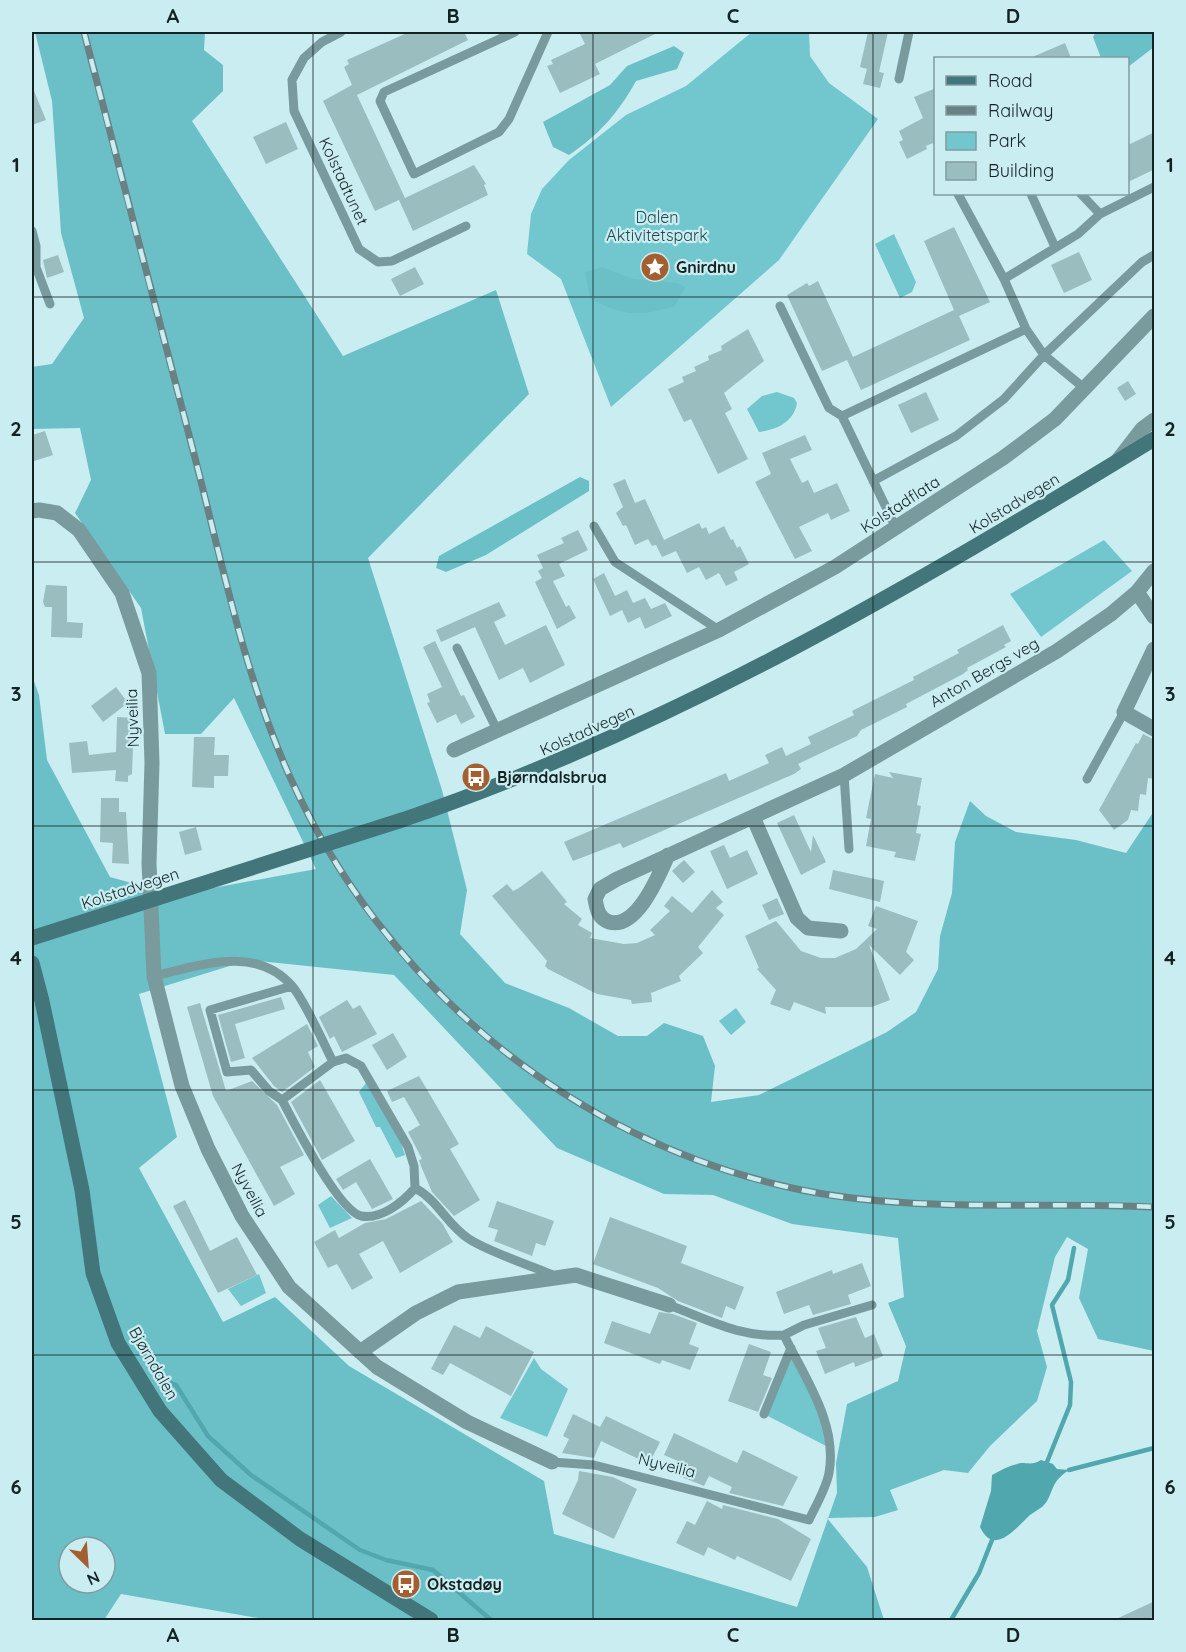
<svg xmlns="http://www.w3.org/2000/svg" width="1186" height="1652" font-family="Quicksand,sans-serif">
<rect width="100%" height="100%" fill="#caedf1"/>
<path fill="#72c6ce" d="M752,32H809L810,56L829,83L878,119L779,260L611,407L561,279L527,254L531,214L542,189L569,160L626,115L686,86Z
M894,234L916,282L912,292L900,298L875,244Z
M777,392L794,398L797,403C794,422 776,430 759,432L747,409L762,396Z
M1104,540L1132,571L1041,637L1010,594Z
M736,1008L746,1022L731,1035L719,1021Z
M366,1083L398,1134L405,1155L396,1158L380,1127H376L359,1092Z
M331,1196L352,1218L330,1228L318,1205Z
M259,1274L266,1293L241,1306L228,1289Z
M791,1348L808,1381L830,1448L764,1414Z
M534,1358L541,1369L568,1389L547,1437L500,1418Z"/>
<path fill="#6bc0c7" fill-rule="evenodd" d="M35,32H205L204,50L223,65V91L192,121L343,356L496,290L529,394L368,558L442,790L467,890L460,934L505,983L569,1008L618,1036H647L664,1023L703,1036L715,1066L711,1102L759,1095L887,1032L916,1012L938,969L940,936L952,893L955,842L970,801L986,816L1016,832L1076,840L1126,853L1154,811V1351L1098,1339L1079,1298L1088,1249L1067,1237L1055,1257L1037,1331L1047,1367L1037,1401L990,1446L968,1473L944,1470L890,1490L898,1510L875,1517L827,1518L867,1567L884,1620H269L121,1594L104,1620H32V676L39,695L47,760L110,877L175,895L316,869L234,698L201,734H165L141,608L75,513L91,480L80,428L32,429V367L52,364L84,318L61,233L52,101ZM249,960L394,975L557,1148L664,1194L713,1195L792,1224L898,1238L904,1297L888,1303L906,1346L898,1381L847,1404L836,1463L837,1493L797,1607L554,1534L544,1481L349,1366L275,1297L223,1322L139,1168L177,1137L139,994ZM69,1547H105V1583H69Z
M1096,32H1154V47L1128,67V58H1101L1093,37Z
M674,46L684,53L677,69L636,81C619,112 599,135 569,155L553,147L543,122L610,85L627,66Z
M602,267L633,279L678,283L685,287L675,306C641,317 621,316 590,298L585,272Z
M580,477L589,481V491L486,555L446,572L436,568L439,556Z"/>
<path fill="#51a7ae" d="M1041,1460L1053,1464L1057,1469L1069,1470C1048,1483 1054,1497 1042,1507C1038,1510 1034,1512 1030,1515C1016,1528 994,1557 980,1527L991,1491L992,1475C1001,1470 1010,1465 1021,1463C1029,1463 1033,1465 1041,1460Z"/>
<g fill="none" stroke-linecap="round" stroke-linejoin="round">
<path stroke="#51a7ae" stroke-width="4.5" d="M170,1383L176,1385L208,1436L251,1475L360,1550L386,1560L433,1570L491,1620
M1047,1462L1070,1405L1071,1382L1052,1305L1068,1280L1074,1248
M1069,1470L1154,1448
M951,1620L979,1573L992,1540"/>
</g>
<path fill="#9abdc0" d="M409,32H464L468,40L357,95L405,198L474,165L486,184L484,185L488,195L413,231L399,200L375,211L323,101L352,85L344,67L349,64L347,60Z
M579,32H659L595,64L600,74L560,93L547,66L553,64L551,60L585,44Z
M868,32H888L879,72L884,73L880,88L863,84L867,69L860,67Z
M1065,43L1071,58H1030Z
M32,86L46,120L32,125Z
M936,88V148L933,143L926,146L927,149L907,159L899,142L903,140L899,131L923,118L914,97Z
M286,122L298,149L266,164L253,137Z
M1155,132V169L1128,182V145Z
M954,227L990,302L959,316L970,340L861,390L847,360L822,371L787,295L807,283L809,286L818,281L853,357L954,310L924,241Z
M1079,252L1092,280L1064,293L1051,265Z
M58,255L64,272L47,278L43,260Z
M415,267L424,284L400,296L391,279Z
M748,329L764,361L724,393L732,409L725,413L748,459L718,474L691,419L684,422L668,389L684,382L682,377L696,371L694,367L709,360L708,356L722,350L721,346Z
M1128,381L1136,394L1125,401L1117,388Z
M926,392L939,420L911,433L898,405Z
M45,431L53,455L34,461L32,435Z
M805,435L812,450L790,459L802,483L808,480L814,493L837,483L850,511L831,520L828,513L799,527L812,551L795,559L755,482L771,474L762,453Z
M625,479L635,503L645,499L664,540L699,523L702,529L706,527L709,534L724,526L731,540L733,539L737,548L740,546L749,564L734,572L738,580L726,586L719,573L706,580L699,567L687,573L676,551L662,557L656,545L652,546L648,539L635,545L626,525L623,526L616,513L623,507L613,484Z
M578,530L588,550L559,564L565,576L553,581L566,607L569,605L576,618L557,629L535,582L542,578L538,571L543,568L537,555L564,543L561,538Z
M604,573L615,596L627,590L633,603L645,598L651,609L665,603L672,616L645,629L640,617L628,623L622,610L610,616L593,579Z
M46,585L67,586V622L83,623L82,638L51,637L52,607H45L43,602Z
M499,602L506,616L494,622L505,645L546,625L565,665L530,683L523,668L499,680L475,627L441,642L436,630Z
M1003,625L1011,641L1004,645L1006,647L967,668L968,670L963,674L906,704L907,707L861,730L857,736L798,764L801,769L794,774L623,848L620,843L573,861L564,842L726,773L729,781L769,763L765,755L782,747L786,756L811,744L808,737L854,715L852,711L914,680L913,677L959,653L957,650Z
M435,641L461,696L464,695L475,717L461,724L456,714L437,723L427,703L430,702L427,694L442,687L423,647Z
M116,687L128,703L103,722L91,706Z
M117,717L134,718L132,774L128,776V782L115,781L116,770L72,773L69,743L87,741L89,755L116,752Z
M1143,734L1155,740V779L1148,778L1146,795L1140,794L1138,811L1131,810L1128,820L1114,830L1099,810L1136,743L1138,744Z
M194,737H215L214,755H229L228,776H214V788L192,787Z
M889,772L922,778L917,805L921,806L916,833L921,834L915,861L894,857L896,852L866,846L871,819L866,818L875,774L893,778Z
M101,798H119V812H126L129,864L112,863L113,843L100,842Z
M794,815L811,852L813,835L826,862L801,875L777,823Z
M196,827L202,850L185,855L179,832Z
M724,845L730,858L747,850L758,874L727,889L710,851Z
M684,860L695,872L683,883L672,871Z
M833,870L884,881L880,902L829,889Z
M542,871L567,902L564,904L582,919L578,925L592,933L590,938L624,944L637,943L655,935L650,930L670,911L664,906L672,896L692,913L712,890L723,902L716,908L724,915L698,947L703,953L679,976L681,981L651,993L652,1002L632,1004L631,1000L597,994L548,969L545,966L547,961L492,896L507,884L513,891L519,888Z
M777,898L784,914L769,920L762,905Z
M876,906L918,921L906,952L914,960L900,975L869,945L890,1000L872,1007H825L826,1014L794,1002L790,1011L770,1004L776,990L757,969L759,968L745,936L776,921L801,951L821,958H835L856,949L877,929L868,926Z
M281,997L285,1009L235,1024L245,1058L231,1062L218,1015Z
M347,1000L353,1009L360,1005L377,1034L342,1052L334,1036L330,1039L319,1017Z
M200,1003L226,1091L252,1081L277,1105L304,1155L280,1167L295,1194L274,1206L213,1096L187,1007Z
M307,1024L318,1046L308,1052L315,1067L282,1092L274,1086L252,1058Z
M393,1033L407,1057L387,1070L372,1045Z
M419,1076L459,1144L450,1149L480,1200L454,1216L432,1192L421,1166L419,1160L422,1159L408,1132L420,1125L404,1097L392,1102L387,1091Z
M320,1080L355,1141L322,1160L291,1102Z
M370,1159L393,1199L372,1209L356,1182L343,1190L336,1179Z
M185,1200L210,1251L237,1237L257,1275L218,1293L173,1206Z
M421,1201L442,1223L453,1242L400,1273L383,1241L359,1254L373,1278L352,1290L337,1264L328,1268L314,1242L335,1230L339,1238L365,1223L386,1219Z
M497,1201L554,1221L545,1246L536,1243L532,1256L494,1241L498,1230L488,1227Z
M610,1217L687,1246L681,1263L744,1287L735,1310L726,1306L722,1318L678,1301L658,1288L593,1264Z
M862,1263L871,1286L848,1295L851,1304L813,1315L809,1305L784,1314L776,1292L832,1270L833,1274Z
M659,1312L673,1314L697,1323L689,1344L699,1348L690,1370L662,1360L660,1364L604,1343L612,1321L650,1334Z
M856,1317L865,1338L874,1334L883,1356L855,1367L854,1362L825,1374L816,1351L826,1348L818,1328Z
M454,1325L480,1338L486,1326L534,1352L511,1396L450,1363L443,1375L431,1369Z
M749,1344L771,1352L763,1375L772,1378L758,1412L728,1401Z
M573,1414L600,1427L606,1416L660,1442L649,1464L601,1441L594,1458L562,1453L569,1439L563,1436Z
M674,1433L737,1463L743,1450L798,1477L783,1506L729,1493L732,1487L709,1476L704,1486L672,1473L678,1461L664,1455Z
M579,1471L613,1477L637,1489L614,1539L562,1514L578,1480Z
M707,1501L722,1509L723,1505L778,1519L811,1539L791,1581L737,1556L735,1560L708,1547L704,1556L676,1543L687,1521L695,1525Z
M1155,1601V1616L1146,1620H1114Z"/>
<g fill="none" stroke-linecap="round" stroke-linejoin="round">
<path stroke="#799b9e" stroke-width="9" d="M341,32L322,42L304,58L292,80L294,111L359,249L378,262L392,261L466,226
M515,32L384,92L380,101L414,174L499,132L509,119L548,32
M899,79L909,32
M958,194L1004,279L1026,329L1044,355L1084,388
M1031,194L1055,247
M1081,194L1100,214
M32,231L36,246V267L50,304
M1004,279L1078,234L1100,214L1154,187
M780,306L829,408L842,416
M873,481L956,436L1004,399L1044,355L1142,262L1154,255
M594,526L615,562L719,630
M896,528L842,416L1026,329
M457,648L497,730
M844,775L849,849
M1087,779L1124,712
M154,976C198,966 256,944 292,986C305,1001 323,1042 333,1062L346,1058L361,1066L408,1147L414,1166L415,1188C403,1202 381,1220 361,1216C338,1210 294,1123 282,1100L333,1062
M282,1100L269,1091L251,1070L227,1072L210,1010L292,986
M415,1188C438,1200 447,1225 469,1239C491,1253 530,1265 555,1276
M784,1335L804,1325L872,1305
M764,1414L791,1348
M552,1462L594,1465L809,1520C816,1505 826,1489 829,1473C838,1423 804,1377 784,1335C740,1338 709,1320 669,1305"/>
<path stroke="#799b9e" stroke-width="15" d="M1118,460L1142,429L1154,420
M32,511L39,510L57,513L79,530L122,593L149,673L152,763L149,863L154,976L182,1086L208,1149L242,1216L289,1287L377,1367L467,1422L552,1462
M1137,592L1154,617
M1154,649L1124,712L1154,729
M454,750L719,630L835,567L1003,458L1055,419L1154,316
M753,817L797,918L808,928L841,931
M668,855C659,875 637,930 609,922C598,918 597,909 595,899L600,889L617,879L844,775L1057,651L1111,614L1137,592L1154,571
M360,1352L416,1313L458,1292L576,1275L669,1305"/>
<path stroke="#42767b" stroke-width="15" d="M402,820C671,729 913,586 1154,439
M32,963L42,1001L82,1190L93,1273L118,1343L160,1411L221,1480L300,1539L431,1620"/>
<g stroke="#698183" stroke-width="7">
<path id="rail" d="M84,32C120,172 157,313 194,454C222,562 244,675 290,777C383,983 569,1139 792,1188C911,1214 1033,1201 1154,1207"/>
</g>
<use href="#rail" stroke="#caedf1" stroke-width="4.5" stroke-dasharray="14" stroke-linecap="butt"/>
<path stroke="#42767b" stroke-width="15" d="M32,938L402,820"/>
</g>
<path fill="none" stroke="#142223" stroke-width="1.5" stroke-opacity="0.55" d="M313,32V1620M593,32V1620M873,32V1620M32,297H1154M32,562H1154M32,826H1154M32,1090H1154M32,1355H1154"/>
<defs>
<g id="sight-disc" transform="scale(1.5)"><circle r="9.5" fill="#a35f30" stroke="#caedf1"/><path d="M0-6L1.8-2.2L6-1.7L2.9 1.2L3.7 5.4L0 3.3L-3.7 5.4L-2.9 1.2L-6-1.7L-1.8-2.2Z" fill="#fff"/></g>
<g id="bus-disc" transform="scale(1.5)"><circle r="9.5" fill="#a35f30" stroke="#caedf1"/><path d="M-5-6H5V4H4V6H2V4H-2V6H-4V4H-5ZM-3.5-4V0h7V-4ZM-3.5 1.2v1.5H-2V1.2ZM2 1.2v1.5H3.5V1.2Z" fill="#fff"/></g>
</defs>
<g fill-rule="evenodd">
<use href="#sight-disc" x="655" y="267"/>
<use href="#bus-disc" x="476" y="777"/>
<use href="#bus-disc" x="406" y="1584"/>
</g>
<g text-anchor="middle" stroke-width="4.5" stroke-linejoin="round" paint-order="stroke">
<g font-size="16" fill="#142223" stroke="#caedf1">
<text transform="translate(344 181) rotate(65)" y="6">Kolstadtunet</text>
<text transform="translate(1014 503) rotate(-31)" y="6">Kolstadvegen</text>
<text transform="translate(900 504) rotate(-33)" y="6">Kolstadflata</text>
<text transform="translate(984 672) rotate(-30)" y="6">Anton Bergs veg</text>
<text transform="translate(132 718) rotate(-92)" y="6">Nyveilia</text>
<text transform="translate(587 730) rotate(-24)" y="6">Kolstadvegen</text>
<text transform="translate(130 888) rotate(-18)" y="6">Kolstadvegen</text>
<text transform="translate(250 1190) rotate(62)" y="6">Nyveilia</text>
<text transform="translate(154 1363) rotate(60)" y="6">Bjørndalen</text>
<text transform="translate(667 1465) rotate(14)" y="6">Nyveilia</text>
</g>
<g font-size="16" fill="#20484c" stroke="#caedf1">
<text x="657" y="223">Dalen<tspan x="657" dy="18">Aktivitetspark</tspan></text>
</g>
<g font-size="16" font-weight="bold" fill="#142223" stroke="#caedf1" text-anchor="start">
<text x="676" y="273">Gnirdnu</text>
<text x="497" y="783">Bjørndalsbrua</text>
<text x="427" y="1590">Okstadøy</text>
</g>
</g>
<rect width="1186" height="1652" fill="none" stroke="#caedf1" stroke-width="66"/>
<rect x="934" y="57" width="195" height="138" fill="#caedf1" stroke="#819c9f" stroke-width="1.5"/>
<rect x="946" y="76" width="30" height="9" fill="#42767b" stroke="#819c9f" stroke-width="1.5"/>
<text x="988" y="87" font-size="18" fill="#142223">Road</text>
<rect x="946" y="106" width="30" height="9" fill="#698183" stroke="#819c9f" stroke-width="1.5"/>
<text x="988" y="117" font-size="18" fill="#142223">Railway</text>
<rect x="946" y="132" width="30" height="18" fill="#72c6ce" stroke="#819c9f" stroke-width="1.5"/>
<text x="988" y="147" font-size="18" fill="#142223">Park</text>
<rect x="946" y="162" width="30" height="18" fill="#9abdc0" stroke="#819c9f" stroke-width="1.5"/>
<text x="988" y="177" font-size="18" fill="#142223">Building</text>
<g transform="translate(87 1565) rotate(155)"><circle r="28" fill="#caedf1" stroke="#819c9f" stroke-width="1.5"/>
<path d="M0-4.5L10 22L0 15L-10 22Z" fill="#a35f30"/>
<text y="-9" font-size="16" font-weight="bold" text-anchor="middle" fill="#142223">N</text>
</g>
<rect x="33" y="33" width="1120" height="1586" fill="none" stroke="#142223" stroke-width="2"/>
<g font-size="20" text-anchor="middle" font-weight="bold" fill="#142223">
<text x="173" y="23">A</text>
<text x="453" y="23">B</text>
<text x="733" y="23">C</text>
<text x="1013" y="23">D</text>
<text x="16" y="172">1</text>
<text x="1170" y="172">1</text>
<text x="16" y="436">2</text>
<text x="1170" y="436">2</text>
<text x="16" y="701">3</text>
<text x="1170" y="701">3</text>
<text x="16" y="965">4</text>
<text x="1170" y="965">4</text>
<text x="16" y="1229">5</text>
<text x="1170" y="1229">5</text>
<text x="16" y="1494">6</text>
<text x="1170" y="1494">6</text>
<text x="173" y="1642">A</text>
<text x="453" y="1642">B</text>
<text x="733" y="1642">C</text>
<text x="1013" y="1642">D</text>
</g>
</svg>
